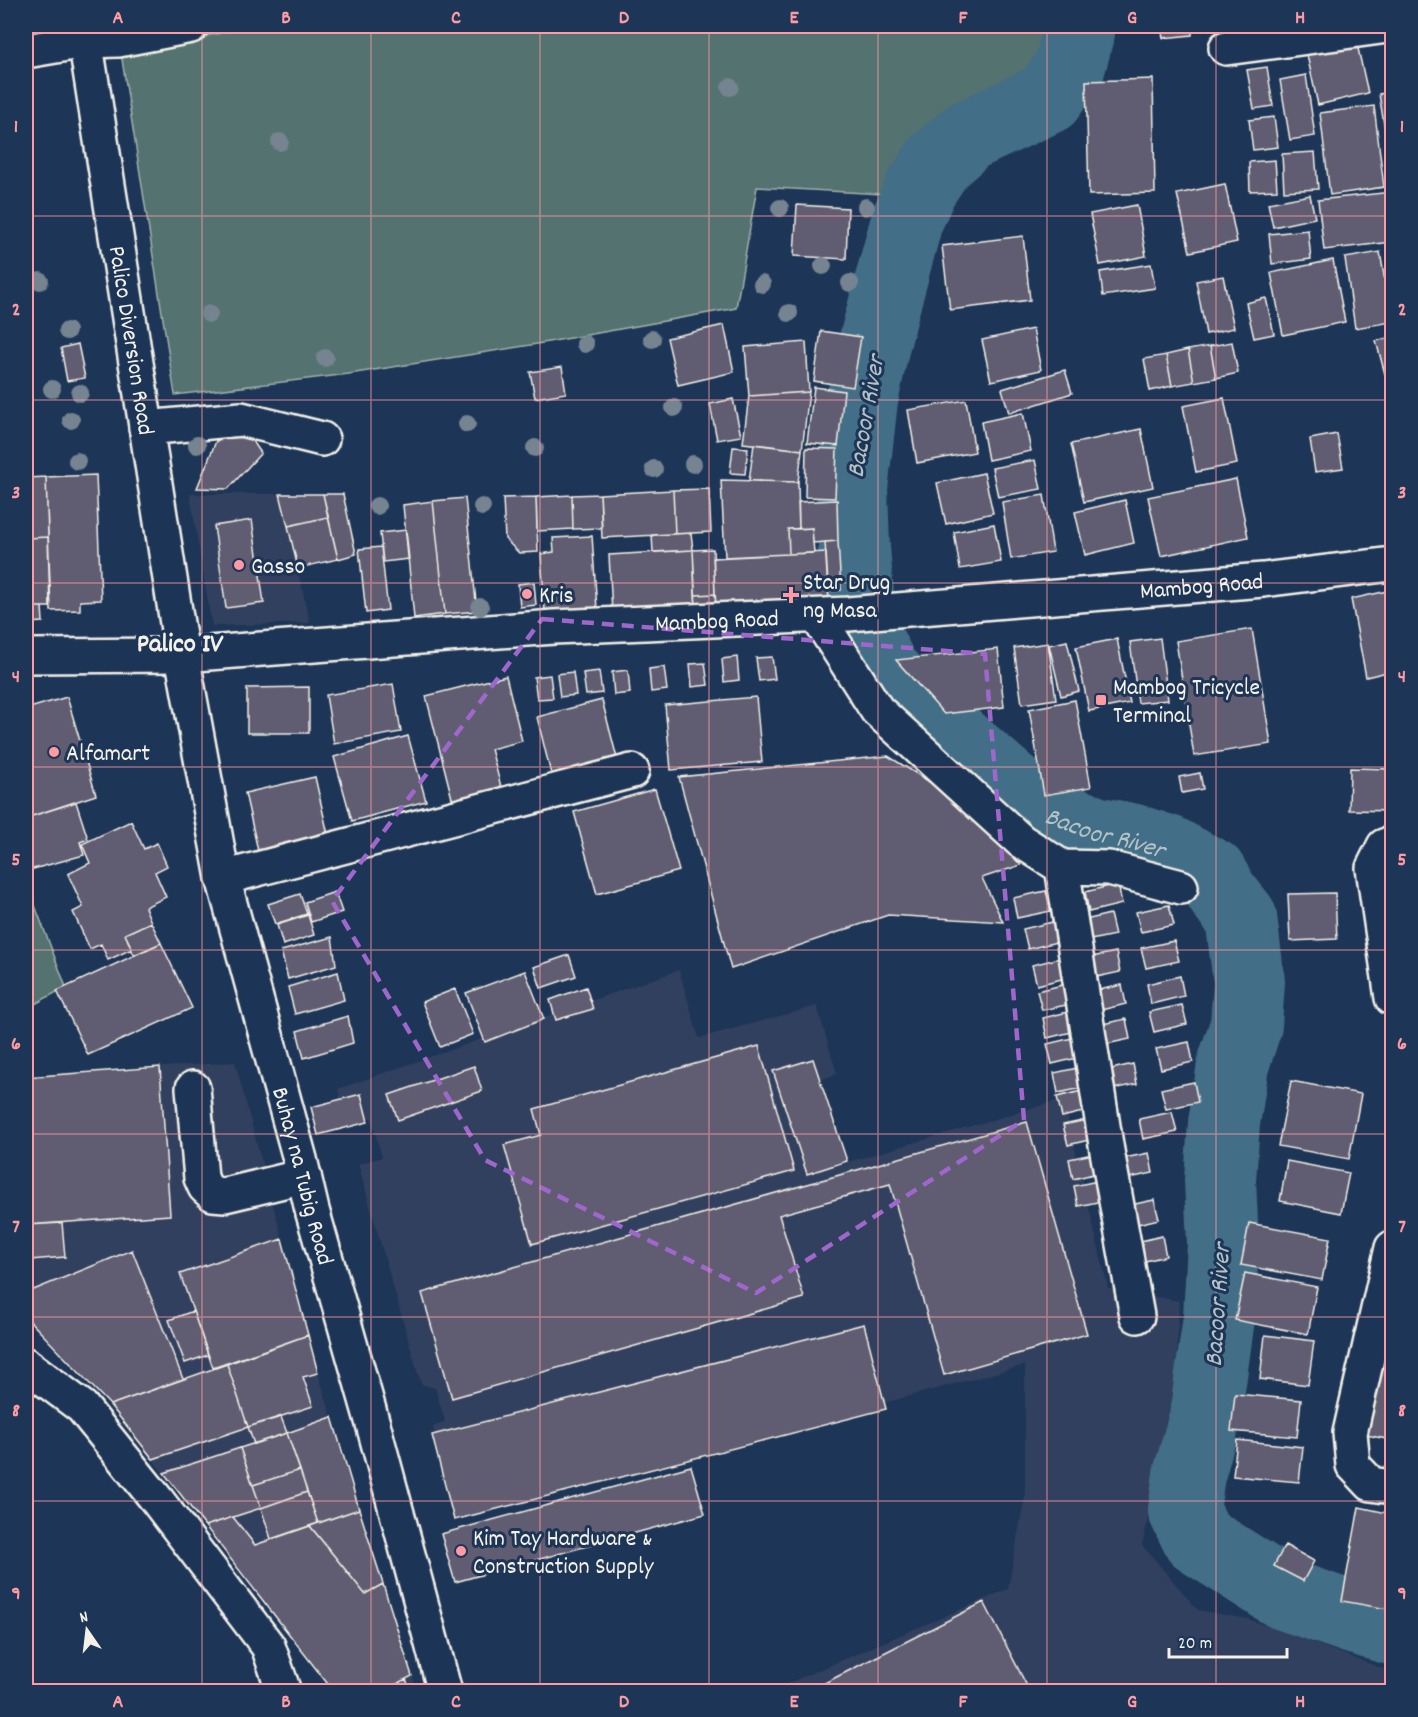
<svg xmlns="http://www.w3.org/2000/svg" width="1418" height="1717" font-family="Dekko,sans-serif">
<rect width="100%" height="100%" fill="#1d3557"/>
<filter id="ink" filterUnits="userSpaceOnUse"><feTurbulence type="fractalNoise" baseFrequency=".0167" numOctaves="2"/><feDisplacementMap in="SourceGraphic" scale="12" xChannelSelector="R" yChannelSelector="G"/><feConvolveMatrix kernelMatrix="1 2 1 2 8 2 1 2 1" color-interpolation-filters="sRGB"/></filter>
<g filter="url(#ink)">
<path fill="#31415f" d="M190,494H280L310,623L212,626Z
M679,970L699,1038L817,1006L837,1074L816,1081L841,1164L1063,1099L1108,1288L1179,1301L1175,1399L1142,1545L1198,1610L1248,1619L1392,1672V1691H770L1008,1589L1025,1496V1365L458,1517L433,1427L445,1421L435,1388L421,1384L358,1164L382,1157L371,1118L347,1123L338,1089Z
M235,1062L318,1373L417,1691H334L110,1405L26,1317V1077Z"/>
<path fill="#537270" stroke="#a4b2ac" stroke-width="1.5" d="M256,26H1048L1051,58L1032,83L961,118L927,146L900,195L757,187L736,308L537,344L349,374L175,395L121,53Z
M26,882L66,987L26,1009Z"/>
<g fill="none" stroke-linecap="round" stroke-linejoin="round">
<path stroke="#426e87" stroke-width="72" id="s1" d="M1077,26L1079,32L1069,69L1048,98L967,136L939,161L921,188L907,220L874,344L862,400L852,489L854,548L859,607L868,641L884,672L911,700L1013,788L1041,811L1095,832L1131,839L1168,851L1211,874L1222,893L1241,917L1249,982L1246,1025L1233,1065L1224,1123L1220,1180L1223,1243L1219,1318L1205,1418L1189,1475L1184,1510L1198,1539L1284,1594L1353,1618L1392,1629"/>
</g>
<path fill="#615c71" stroke="#f4f1e8" stroke-width="1.5" d="M1161,26H1192V35L1163,38Z
M1357,44L1368,93L1318,105L1307,55Z
M1267,67L1273,106L1254,109L1247,70Z
M1306,75L1315,136L1290,140L1280,80Z
M1153,79L1155,193L1089,195L1086,81Z
M1392,92V173L1379,94Z
M1374,106L1384,187L1330,195L1320,113Z
M1274,117L1278,147L1253,150L1249,120Z
M1315,152L1318,189L1284,191L1282,154Z
M1275,160L1277,190L1250,191L1249,162Z
M1225,184L1237,242L1190,252L1177,194Z
M1392,192V242L1324,250L1318,200Z
M1310,195L1315,218L1273,227L1268,203Z
M797,205L848,208L846,259L794,256Z
M1137,205L1146,256L1100,265L1090,214Z
M1308,230L1311,259L1272,264L1269,234Z
M1023,236L1030,300L950,310L942,246Z
M1380,252L1392,322L1355,328L1345,258Z
M1333,260L1345,322L1283,335L1271,273Z
M1151,264L1155,288L1103,296L1100,272Z
M1223,276L1234,328L1206,334L1196,281Z
M1266,298L1274,334L1254,338L1246,303Z
M724,325L734,372L678,385L667,338Z
M1033,329L1041,370L991,381L982,340Z
M821,331L861,337L853,387L814,381Z
M1392,337V372L1385,374L1376,341Z
M806,342L809,392L749,396L745,347Z
M1232,342L1238,373L1216,378L1210,346Z
M78,344L85,378L67,381L61,348Z
M1210,346L1216,378L1194,382L1188,350Z
M1188,350L1194,382L1172,386L1166,355Z
M1166,355L1172,386L1150,391L1144,359Z
M562,367L566,393L535,398L530,372Z
M1065,370L1072,393L1009,413L1002,389Z
M814,387L844,391L838,446L807,443Z
M809,392L802,450L743,443L749,396Z
M1224,398L1237,464L1196,472L1183,406Z
M733,399L741,436L717,440L710,404Z
M966,400L975,452L917,463L908,410Z
M1023,413L1031,451L988,460L981,422Z
M1141,429L1153,487L1084,502L1071,444Z
M246,431L261,453L228,489L197,488L216,441Z
M1337,434L1343,468L1315,472L1310,439Z
M754,444L802,450L798,482L749,481Z
M733,447L748,448L745,474L730,473Z
M806,448L837,449L835,498L805,497Z
M1035,460L1041,489L998,497L992,468Z
M984,473L993,513L946,524L937,483Z
M96,475L101,600L80,601V610L51,611L46,477Z
M46,477L48,537L26,538V478Z
M1236,479L1248,537L1161,556L1148,497Z
M721,480L798,482L799,529H788L789,554L725,557Z
M709,489L711,532L675,534L673,490Z
M673,490L675,534L602,538L600,494Z
M280,494H323L328,517L288,526Z
M323,494H343L356,554L338,559Z
M600,494L602,528L573,529L572,495Z
M572,495L573,529L537,531L536,497Z
M1044,495L1053,552L1011,559L1002,502Z
M536,497L538,552L519,553L505,539L503,498Z
M465,498L477,611L445,614L433,501Z
M837,500L838,541L813,543L812,528L799,529L798,502Z
M1125,500L1134,543L1085,555L1075,512Z
M433,501L445,614L414,618L403,505Z
M328,517L338,559L298,568L288,526Z
M252,520L264,603L226,608L214,526Z
M994,524L1001,562L960,569L954,532Z
M812,528L814,553L789,554L788,529Z
M406,530L409,559L383,562L380,533Z
M691,533L693,550L653,552L652,535Z
M592,536L597,609L545,612L541,554L554,552L553,538Z
M48,537L50,607H26V538Z
M838,541L841,590L828,591L825,542Z
M381,547L388,610L366,613L359,549Z
M713,549L715,594L695,595L693,550Z
M693,550L696,608L612,613L609,555Z
M826,552L829,601L716,607L713,558Z
M534,582L536,605L520,607L518,584Z
M1392,590V671L1366,677L1351,599Z
M715,594L716,607L696,608L695,595Z
M26,607H42L43,622L26,623Z
M1252,629L1271,744L1194,756L1176,641Z
M1160,638L1168,700L1138,703L1130,642Z
M1117,639L1130,703L1089,711L1076,647Z
M1067,641L1079,691L1061,696L1049,645Z
M1048,643L1056,699L1022,704L1014,648Z
M998,649L1004,707L944,714L896,660Z
M737,657L739,680L724,682L722,659Z
M772,657L775,679L759,681L756,658Z
M705,663L708,685L692,687L690,664Z
M664,667L667,690L651,692L649,669Z
M628,670L630,693L614,695L612,672Z
M599,671L602,693L586,695L583,673Z
M573,672L576,695L560,697L557,674Z
M550,675L553,698L537,699L534,677Z
M506,676L522,741L491,749L505,802L456,814L426,696Z
M393,684L401,732L334,744L326,695Z
M309,687V733H247V688Z
M67,697L96,795L26,818V709Z
M756,697L762,762L671,770L665,705Z
M602,700L619,766L553,782L537,717Z
M1075,700L1091,787L1044,795L1029,709Z
M408,736L426,801L352,821L334,757Z
M888,756L949,794L1021,865L982,878L1003,922L888,915L731,969L679,777Z
M1350,768L1392,769V811L1349,810Z
M1200,773L1203,789L1182,793L1179,777Z
M315,777L329,839L259,855L245,793Z
M655,789L679,871L597,894L574,812Z
M76,802L88,839L80,842L84,855L26,871V818Z
M131,821L144,849L157,843L167,866L155,872L166,897L145,907L151,922L125,934L132,949L108,960L101,944L90,949L73,912L83,907L68,874L90,863L82,844Z
M1118,884L1122,904L1089,912L1085,892Z
M1046,891L1051,911L1017,918L1013,898Z
M335,892L342,912L311,922L305,902Z
M1335,893L1337,939L1290,941L1288,894Z
M300,894L307,914L275,924L268,904Z
M1169,905L1174,925L1141,932L1136,912Z
M1110,914L1115,935L1081,942L1077,922Z
M308,915L314,935L283,945L277,925Z
M1057,921L1061,941L1028,949L1023,929Z
M151,922L161,943L134,955L125,934Z
M332,937L336,965L288,979L281,951Z
M1174,941L1179,961L1146,968L1141,948Z
M161,943L192,1008L88,1055L57,991Z
M1116,952L1120,972L1087,979L1082,959Z
M569,955L576,976L541,988L534,967Z
M1065,957L1070,977L1037,985L1032,965Z
M525,971L544,1019L485,1042L466,993Z
M338,972L344,1000L295,1014L288,987Z
M1180,976L1184,996L1151,1004L1147,984Z
M1071,983L1076,1003L1042,1010L1037,991Z
M1122,985L1126,1004L1093,1012L1089,992Z
M586,987L593,1009L556,1020L550,1000Z
M455,989L473,1034L440,1047L422,1002Z
M1182,1005L1187,1024L1154,1032L1149,1012Z
M1076,1010L1080,1030L1047,1038L1043,1018Z
M348,1016L353,1043L304,1058L297,1031Z
M1126,1019L1130,1039L1097,1046L1093,1026Z
M1081,1036L1085,1056L1052,1064L1047,1044Z
M1189,1042L1193,1062L1161,1069L1156,1049Z
M759,1046L794,1171L532,1244L504,1145L541,1135L534,1109Z
M813,1059L847,1161L807,1174L773,1071Z
M1133,1064L1137,1084L1104,1091L1099,1072Z
M474,1066L482,1091L398,1120L389,1095Z
M1087,1066L1092,1086L1058,1093L1054,1073Z
M160,1067L170,1215L26,1225V1077Z
M1291,1081L1361,1094L1349,1159L1278,1146Z
M1194,1082L1198,1102L1166,1109L1161,1089Z
M1090,1089L1095,1109L1062,1117L1057,1097Z
M361,1094L368,1122L318,1135L311,1107Z
M1172,1112L1177,1132L1143,1139L1139,1119Z
M1096,1118L1101,1137L1068,1145L1063,1125Z
M1027,1122L1087,1334L944,1375L890,1184L779,1215L804,1298L452,1398L422,1293Z
M1102,1152L1106,1171L1073,1179L1069,1159Z
M1149,1153L1153,1173L1120,1180L1115,1160Z
M1287,1161L1349,1173L1341,1213L1280,1201Z
M1107,1179L1112,1199L1078,1206L1074,1186Z
M1154,1200L1159,1219L1125,1227L1121,1207Z
M62,1223L65,1257L30,1260L27,1225Z
M1249,1223L1330,1238L1322,1280L1241,1265Z
M1162,1236L1166,1256L1133,1264L1128,1244Z
M282,1239L308,1335L213,1368L180,1274Z
M132,1250L183,1379L110,1405L26,1317V1293Z
M1245,1273L1317,1287L1308,1334L1235,1320Z
M193,1311L208,1355L185,1363L169,1320Z
M864,1324L886,1409L454,1520L432,1435Z
M308,1335L318,1373L303,1377L313,1406L248,1427L227,1364Z
M1265,1335L1314,1341L1308,1385L1260,1379Z
M227,1364L248,1427L153,1459L110,1405Z
M1378,1364L1392,1367V1440L1366,1435Z
M1235,1394L1301,1400L1297,1437L1231,1431Z
M281,1417L287,1433L254,1444L248,1427Z
M332,1417L359,1509L318,1523L287,1433Z
M287,1433L300,1470L253,1485L240,1448Z
M1237,1440L1303,1447L1299,1482L1233,1476Z
M240,1448L261,1508L205,1526L164,1473Z
M691,1466L705,1514L455,1582L441,1534Z
M300,1470L307,1492L261,1508L253,1485Z
M307,1492L318,1523L271,1539L261,1508Z
M1359,1507L1392,1514V1577L1387,1609L1342,1601Z
M359,1509L383,1584L365,1594L310,1526Z
M233,1517L255,1545L310,1526L365,1594L383,1584L412,1676L382,1692H334L205,1526Z
M1285,1545L1314,1561L1303,1581L1274,1566Z
M984,1602L1030,1692H807Z
M406,1679L411,1692H382Z
M524,1683L528,1692H503Z"/>
<g fill="none" stroke-linecap="round" stroke-linejoin="round">
<g stroke="#f4f1e8" stroke-width="38">
<path id="minor" d="M1226,48L1388,26
M26,51L85,41L118,40L191,26
M146,428L241,419L322,439
M817,616L877,710L1021,841L1062,867L1109,868L1181,887
M26,656L182,655
M1392,843L1384,846L1373,868L1392,998
M1062,867L1107,1151L1137,1316
M223,878L632,771
M193,1088L201,1178L205,1187L213,1194L225,1195L304,1176
M1392,1248L1350,1433L1353,1465L1371,1484L1392,1487
M26,1365L82,1407L157,1500L268,1646L284,1692"/>
</g>
<g stroke="#f4f1e8" stroke-width="38">
<g id="major">
<path id="s2" d="M83,26L182,655L223,878L300,1159L312,1210L373,1424L445,1692"/>
<path id="s3" d="M182,655L554,627L848,614L1263,580L1392,564"/>
</g>
</g>
<use href="#minor" stroke="#1d3557" stroke-width="33"/>
<use href="#major" stroke="#1d3557" stroke-width="33"/>
</g>
<g fill="#748490">
<circle cx="730" cy="87" r="9"/>
<circle cx="280" cy="142" r="9"/>
<circle cx="866" cy="207" r="9"/>
<circle cx="780" cy="208" r="9"/>
<circle cx="823" cy="266" r="9"/>
<circle cx="40" cy="281" r="9"/>
<circle cx="850" cy="283" r="9"/>
<circle cx="762" cy="284" r="9"/>
<circle cx="789" cy="313" r="9"/>
<circle cx="209" cy="314" r="9"/>
<circle cx="67" cy="331" r="9"/>
<circle cx="652" cy="339" r="9"/>
<circle cx="585" cy="344" r="9"/>
<circle cx="325" cy="358" r="9"/>
<circle cx="52" cy="389" r="9"/>
<circle cx="80" cy="393" r="9"/>
<circle cx="674" cy="408" r="9"/>
<circle cx="71" cy="420" r="9"/>
<circle cx="467" cy="424" r="9"/>
<circle cx="197" cy="445" r="9"/>
<circle cx="535" cy="448" r="9"/>
<circle cx="77" cy="461" r="9"/>
<circle cx="693" cy="464" r="9"/>
<circle cx="654" cy="469" r="9"/>
<circle cx="377" cy="506" r="9"/>
<circle cx="482" cy="507" r="9"/>
<circle cx="480" cy="607" r="9"/>
</g>
</g>
<path fill="none" stroke="#9f67cb" stroke-width="4.5" stroke-dasharray="12 8" stroke-linejoin="round" d="M542,619L985,654L1024,1120L756,1293L485,1160L332,901Z"/>
<path fill="none" stroke="#ff9aa2" stroke-width="1.5" stroke-opacity="0.55" d="M202,26V1692M371,26V1692M540,26V1692M709,26V1692M878,26V1692M1047,26V1692M1216,26V1692M26,216H1392M26,400H1392M26,583H1392M26,767H1392M26,950H1392M26,1134H1392M26,1317H1392M26,1501H1392"/>
<g fill="#ff9aa2" stroke="#1d3557" stroke-width="2">
<circle cx="239" cy="565" r="6"/>
<circle cx="527" cy="594" r="6"/>
<path d="M788 586h6v6h6v6h-6v6h-6v-6h-6v-6h6z"/>
<rect x="1095" y="694" width="12" height="12" rx="3"/>
<circle cx="54" cy="752" r="6"/>
<circle cx="461" cy="1551" r="6"/>
</g>
<g text-anchor="middle" stroke-width="6" stroke-linejoin="round" paint-order="stroke">
<g font-size="24" fill="#f4f1e8" stroke="#1d3557">
<text dy="8" stroke="none"><textPath href="#s2" startOffset="318">Palico Diversion Road</textPath></text>
<text dy="8" stroke="none"><textPath href="#s3" startOffset="1022">Mambog Road</textPath></text>
<text dy="8" stroke="none"><textPath href="#s3" startOffset="536">Mambog Road</textPath></text>
<text dy="8" stroke="none"><textPath href="#s2" startOffset="1172">Buhay na Tubig Road</textPath></text>
</g>
<g font-size="24" fill="#f4f1e8" stroke="#1d3557" text-anchor="start">
<text x="251" y="573">Gasso</text>
<text x="803" y="589">Star Drug<tspan x="803" dy="28">ng Masa</tspan></text>
<text x="539" y="602">Kris</text>
<text x="1113" y="694">Mambog Tricycle<tspan x="1113" dy="28">Terminal</tspan></text>
<text x="66" y="760">Alfamart</text>
<text x="473" y="1545">Kim Tay Hardware &amp;<tspan x="473" dy="28">Construction Supply</tspan></text>
</g>
<g font-size="26" font-style="italic" fill="#b6c3c6" stroke="#1d3557">
<text transform="translate(864 416) rotate(-80)" y="9">Bacoor River</text>
<text dy="9" stroke="none"><textPath href="#s1" startOffset="1016">Bacoor River</textPath></text>
<text transform="translate(1216 1305) rotate(-86)" y="9">Bacoor River</text>
</g>
<g font-size="27" font-weight="bold" fill="#f4f1e8" stroke="#1d3557">
<text x="180" y="651">Palico IV</text>
</g>
</g>
<rect width="1418" height="1717" fill="none" stroke="#1d3557" stroke-width="66"/>
<g transform="translate(87 1630) rotate(346)" stroke="#1d3557" stroke-width="4.5" paint-order="stroke">
<path d="M0-4.5L10 22L0 15L-10 22Z" fill="#f4f1e8"/>
<text y="-9" font-size="16" font-weight="bold" text-anchor="middle" fill="#f4f1e8">N</text>
</g>
<path d="M1169 1648v9h118v-9" fill="none" stroke="#f4f1e8" stroke-width="3"/>
<text x="1178" y="1648" font-size="18" fill="#f4f1e8" stroke="#1d3557" stroke-width="4.5" paint-order="stroke">20 m</text>
<rect x="33" y="33" width="1352" height="1651" fill="none" stroke="#ff9aa2" stroke-width="2"/>
<g font-size="20" text-anchor="middle" font-weight="bold" fill="#ff9aa2">
<text x="118" y="23">A</text>
<text x="286" y="23">B</text>
<text x="456" y="23">C</text>
<text x="624" y="23">D</text>
<text x="794" y="23">E</text>
<text x="963" y="23">F</text>
<text x="1132" y="23">G</text>
<text x="1300" y="23">H</text>
<text x="16" y="132">1</text>
<text x="1402" y="132">1</text>
<text x="16" y="315">2</text>
<text x="1402" y="315">2</text>
<text x="16" y="498">3</text>
<text x="1402" y="498">3</text>
<text x="16" y="682">4</text>
<text x="1402" y="682">4</text>
<text x="16" y="865">5</text>
<text x="1402" y="865">5</text>
<text x="16" y="1049">6</text>
<text x="1402" y="1049">6</text>
<text x="16" y="1232">7</text>
<text x="1402" y="1232">7</text>
<text x="16" y="1416">8</text>
<text x="1402" y="1416">8</text>
<text x="16" y="1599">9</text>
<text x="1402" y="1599">9</text>
<text x="118" y="1707">A</text>
<text x="286" y="1707">B</text>
<text x="456" y="1707">C</text>
<text x="624" y="1707">D</text>
<text x="794" y="1707">E</text>
<text x="963" y="1707">F</text>
<text x="1132" y="1707">G</text>
<text x="1300" y="1707">H</text>
</g>
</svg>
